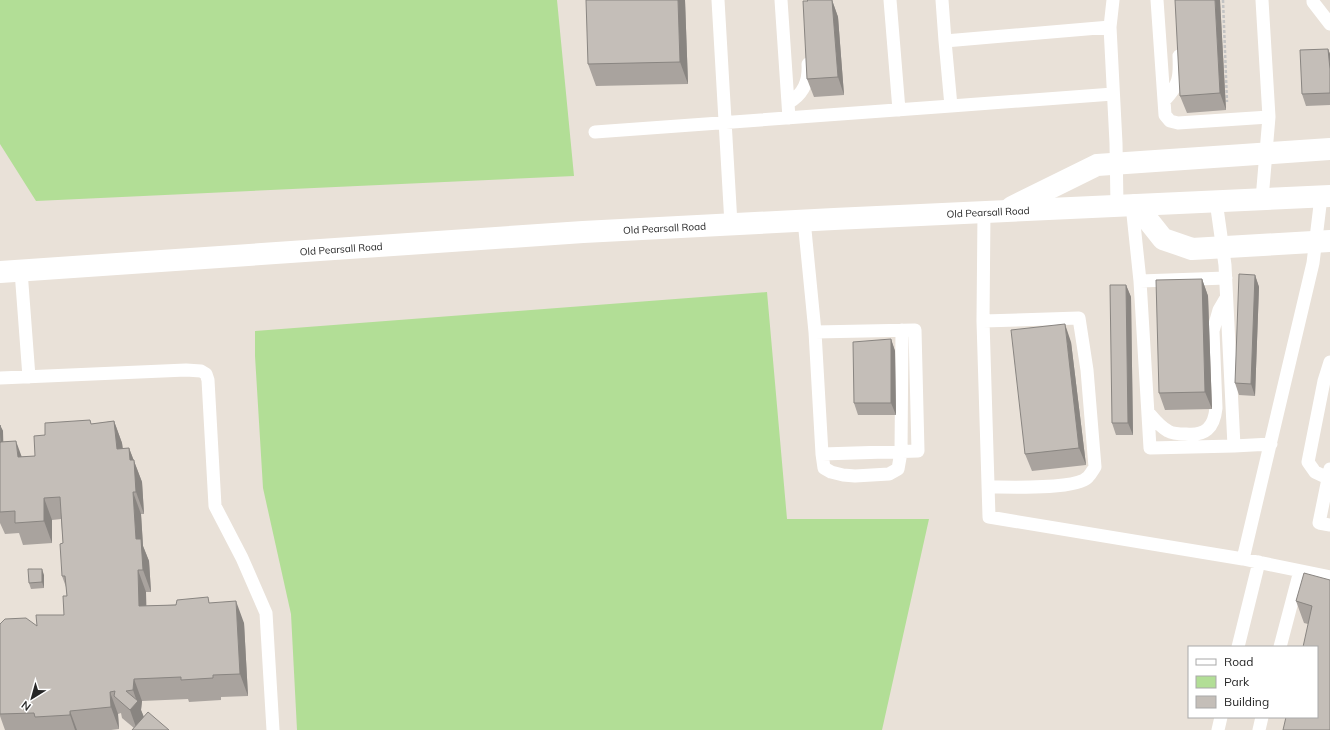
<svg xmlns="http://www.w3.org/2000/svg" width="1330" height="730" font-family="Mulish,sans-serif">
<rect width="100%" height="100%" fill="#e9e1d8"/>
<path fill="#b2de96" d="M0,0H557L574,176L36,201L0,144Z
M767,292L787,519H929L882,730H297L291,614L263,488L255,356V331Z"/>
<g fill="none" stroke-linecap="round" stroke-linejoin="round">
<path stroke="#c3c3c3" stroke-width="2.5" stroke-dasharray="3 2" stroke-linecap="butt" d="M1223,0L1227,102"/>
<path stroke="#fff" stroke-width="13" d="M718,0L731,224
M781,0L789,118
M890,0L899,110
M942,0L945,41
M1157,0L1165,115L1170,121L1178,123L1269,117L1262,0
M1313,0V2L1330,24
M1110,27L1113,0
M1113,94L951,106L945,41L1110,27L1116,143L1117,206
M1164,101C1179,85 1180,78 1179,56
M788,103C804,94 809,81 808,64
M595,132L951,106
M1262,199L1269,117
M1216,201L1225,265L1234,446
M1132,205L1140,281L1150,448L1234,446L1271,444
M984,212L983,321L989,517L1243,559L1330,577
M804,220L815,332L822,454L918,451L915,330L815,332
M21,271L29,377
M1140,281L1226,278
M983,321L1079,318L1087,370L1095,467C1093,470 1091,474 1088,477C1076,490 1008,487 988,487
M1330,362L1324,381L1308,462L1315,472L1330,479
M0,378L186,370L201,371L206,374L208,380L215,506L242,558L266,613L273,730
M1148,412C1154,419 1159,426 1168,431C1173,434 1180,434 1186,434C1205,436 1214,428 1216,408L1213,331L1219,310L1226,298
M822,454L824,468L831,472L843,475L855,476L889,474L898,469L901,452L902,330
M1330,469L1319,523L1330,525
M1243,559L1313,263L1321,197
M1238,647L1259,562
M1280,647L1300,571
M1218,730L1221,717
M1259,730L1262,717"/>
<g stroke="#fff" stroke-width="22">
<path d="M1136,205L1163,239L1192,249L1330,241"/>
<path d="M1012,207L1097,165L1330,149"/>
<path id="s1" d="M0,272L583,232L834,219L1330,196"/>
</g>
</g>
<path fill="#a9a39e" d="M685,0L688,84L596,86L588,64Z
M832,0L838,17L844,95L814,97L807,79Z
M1220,0L1226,110L1187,113L1180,96Z
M1328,49L1330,54V105L1306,106L1302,94Z
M1255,275L1259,287L1255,396L1239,395L1235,383Z
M1202,279L1208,296L1212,409L1165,410L1159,393Z
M1126,285L1131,297L1133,435H1116L1112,423Z
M891,339L895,351L896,415H858L854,403Z
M1071,342L1086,465L1032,471L1025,454Z
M114,421L122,443L123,449L129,448L142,482L144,514H141L143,546L149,561L151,592H146V606L210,603L244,623L248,696L221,697V700L189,702L188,699L142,701L141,710L144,717L134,728L122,718L121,713L118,714L119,729L111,730H5L0,716V624L37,626L64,615L67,596L66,587L62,576L63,543L61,519L52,520V543L23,545L19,533L5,534L0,523V425L3,431V442L21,457L35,456L45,435L92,424Z
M44,575V588L31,589L29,583Z
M1330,580L1308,624L1304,623L1296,601Z"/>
<path fill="#898581" d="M678,0H685L688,84L680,62Z
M832,0L838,17L844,95L838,77Z
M1215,0H1220L1226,110L1220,93Z
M1328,49L1330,54V69Z
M1255,275L1259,287L1255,396L1251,384Z
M1202,279L1208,296L1212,409L1205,392Z
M1126,285L1131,297L1133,435L1128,423Z
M1065,324L1071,342L1086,465L1079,448Z
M891,339L895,351L896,415L891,403Z
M114,421L122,443L125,471L117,449Z
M0,425L3,431L4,467L2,461Z
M16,441L24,463L18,457Z
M129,448L142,482L144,514L136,492L130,460Z
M133,492L141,514L143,546L149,561L151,592L143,570L136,539Z
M44,498L52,520V543L44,521Z
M42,569L44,575V588L42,582Z
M138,570L146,592L147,628L139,606Z
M236,601L244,623L248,696L240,674Z
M134,679L142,701L141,710L146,723L137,730L130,710L137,702L133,690Z
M110,692L118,714L119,729L111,707Z
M70,711L77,730H75L70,715Z"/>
<path fill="#c4beb8" stroke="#898581" d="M586,0H678L680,62L588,64Z
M807,0H832L838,77L807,79L803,1H808Z
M1175,0H1215L1220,93L1180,96Z
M1328,49L1330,69V93L1302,94L1300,50Z
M1239,274L1255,275L1251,384L1235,383Z
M1202,279L1205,392L1159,393L1156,280Z
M1110,285H1126L1128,423H1112Z
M1065,324L1079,448L1025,454L1011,330Z
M891,339V403H854L853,342Z
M90,420L91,424L114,421L117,449L129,448L130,460H134L136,492H133L136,539H141L143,570H138L139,606L176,605L177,600L208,597L209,603L236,601L240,674L213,675V678L181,680V677L134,679L133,690L126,691L138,701L130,710L114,696L115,691L110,692L111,707L70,711V715L35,717L34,713L0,714V624L5,619L26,618L37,626L36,615H64L63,596H67L65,576H62L60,544L63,543L60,497L44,498V521L15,523V511L0,512V442L16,441L18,457L35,456L34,436L45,435V423Z
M0,425L1,442H0Z
M28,569H42V582L29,583Z
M1304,573L1330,580V730H1283L1286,717H1317V647H1303L1312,606L1296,601Z
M148,712L169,730H132Z"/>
<g text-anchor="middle" stroke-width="3" stroke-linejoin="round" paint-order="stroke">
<g font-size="10" fill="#272727" stroke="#fff">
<text dy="4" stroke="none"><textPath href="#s1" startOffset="990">Old Pearsall Road</textPath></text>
<text dy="4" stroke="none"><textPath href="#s1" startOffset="666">Old Pearsall Road</textPath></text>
<text dy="4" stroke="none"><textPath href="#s1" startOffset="342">Old Pearsall Road</textPath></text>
</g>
</g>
<rect x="1188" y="646" width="130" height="72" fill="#ffffff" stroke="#a9a9a9"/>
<rect x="1196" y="659" width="20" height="6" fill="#ffffff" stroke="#a9a9a9"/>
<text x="1224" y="666" font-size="12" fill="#272727">Road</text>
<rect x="1196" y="676" width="20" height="12" fill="#b2de96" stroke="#a9a9a9"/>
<text x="1224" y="686" font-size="12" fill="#272727">Park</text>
<rect x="1196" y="696" width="20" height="12" fill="#c4beb8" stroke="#a9a9a9"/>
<text x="1224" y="706" font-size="12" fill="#272727">Building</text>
<g transform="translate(32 698) rotate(217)" stroke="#ffffff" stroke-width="3" paint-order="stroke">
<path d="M0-3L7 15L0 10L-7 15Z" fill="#272727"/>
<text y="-6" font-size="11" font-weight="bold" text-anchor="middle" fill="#272727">N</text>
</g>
</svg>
